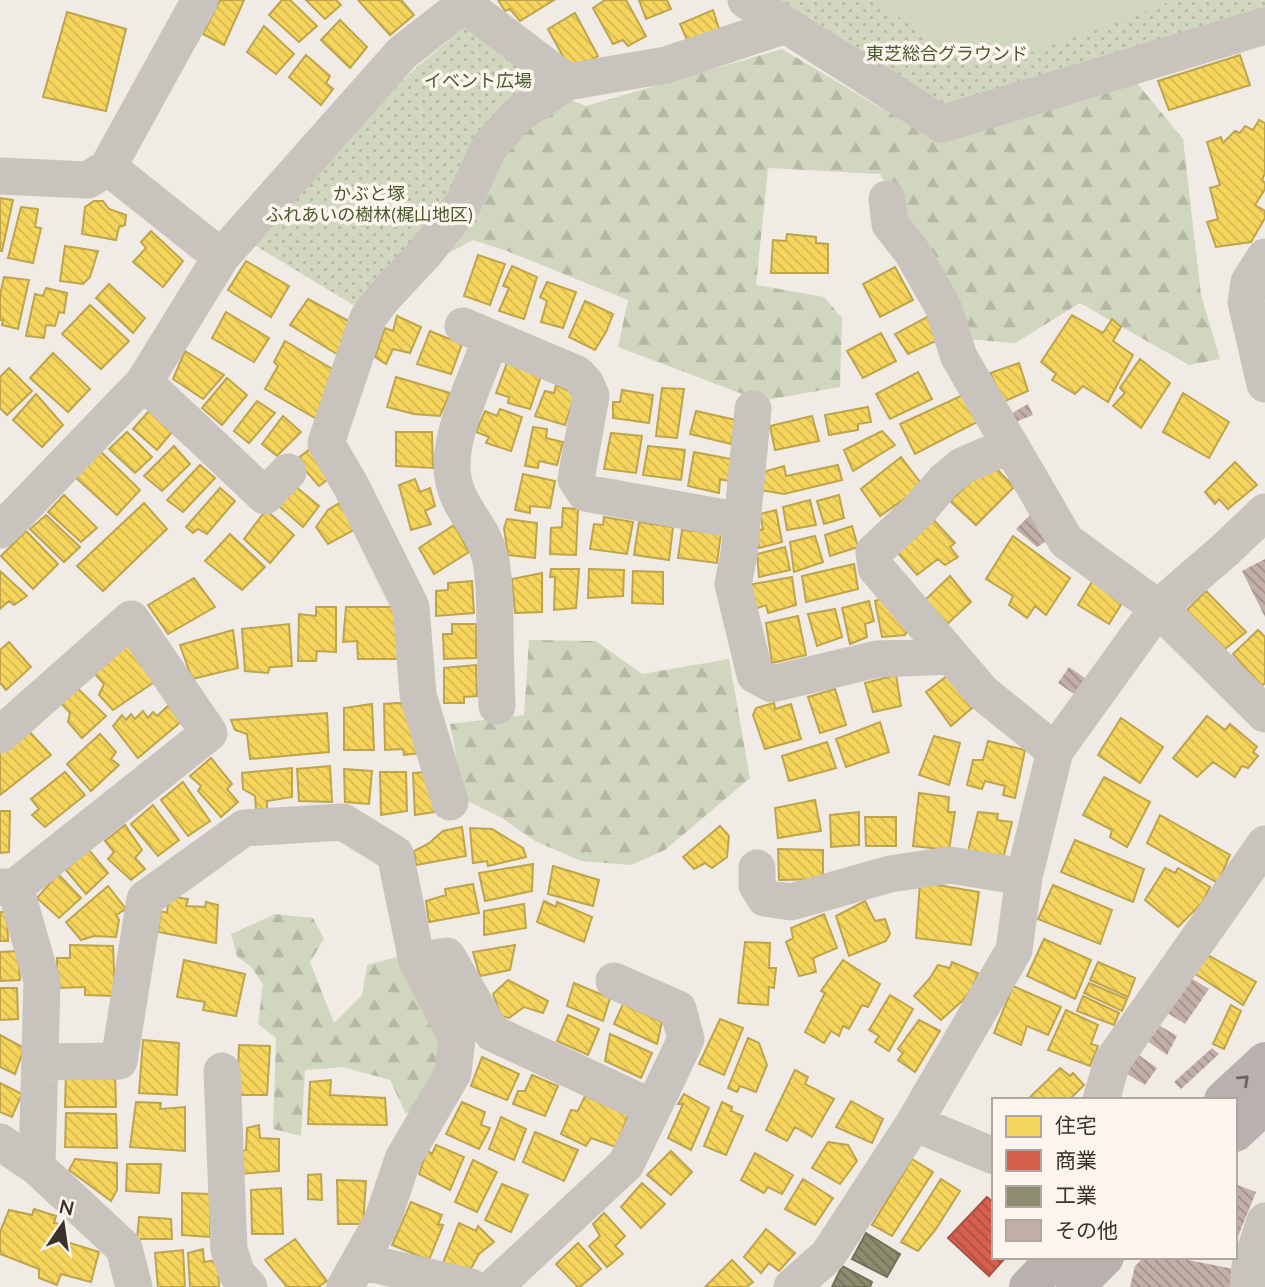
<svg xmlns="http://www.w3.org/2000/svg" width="1265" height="1287" font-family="Lato,'Noto Sans JP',sans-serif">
<defs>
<pattern id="forest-firs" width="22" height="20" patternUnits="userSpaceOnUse" patternTransform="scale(1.75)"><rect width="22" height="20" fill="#d1d6bf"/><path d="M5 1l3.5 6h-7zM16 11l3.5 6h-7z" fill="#b4b8a4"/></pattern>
<pattern id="park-dots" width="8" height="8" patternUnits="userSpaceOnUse" patternTransform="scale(1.75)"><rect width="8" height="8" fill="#d1d6bf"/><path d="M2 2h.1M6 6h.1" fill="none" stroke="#b4b8a4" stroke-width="1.8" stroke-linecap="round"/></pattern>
<pattern id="homes-back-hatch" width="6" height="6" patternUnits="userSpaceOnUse" patternTransform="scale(1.75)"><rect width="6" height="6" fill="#f6d55c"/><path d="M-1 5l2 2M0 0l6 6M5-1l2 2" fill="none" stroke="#d4b750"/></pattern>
<pattern id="shops-back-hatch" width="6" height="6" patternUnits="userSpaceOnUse" patternTransform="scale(1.75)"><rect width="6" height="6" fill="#d6604d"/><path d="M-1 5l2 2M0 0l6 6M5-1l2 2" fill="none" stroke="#af5040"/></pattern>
<pattern id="industry-back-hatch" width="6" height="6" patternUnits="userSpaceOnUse" patternTransform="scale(1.75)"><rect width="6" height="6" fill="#8c8c6e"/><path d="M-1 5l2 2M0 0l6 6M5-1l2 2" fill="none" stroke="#74735b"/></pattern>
<pattern id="building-back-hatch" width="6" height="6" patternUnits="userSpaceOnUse" patternTransform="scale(1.75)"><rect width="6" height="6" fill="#c3afa7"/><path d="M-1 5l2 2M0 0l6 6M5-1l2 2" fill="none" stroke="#a08f88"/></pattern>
</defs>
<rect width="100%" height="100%" fill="#f0ebe5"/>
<path fill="url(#forest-firs)" d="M782,49L930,137L1136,82L1183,139L1201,295L1220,359L1189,365L1080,303L1015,343L965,339L880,174L768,168L756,285L824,297L842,318L840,387L761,401L618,347L628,300L507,251L473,240L369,295L513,77L586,106Z
M529,640L596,641L642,674L729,659L750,778L665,850L631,865L581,861L535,841L502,818L464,799L450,724L524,715Z
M275,914L313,918L324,939L310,962L334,1023L362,995L367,965L401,956L441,1025L442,1056L424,1098L406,1114L390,1080L343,1067L305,1070L301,1136L273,1129L276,1038L258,1024L263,984L252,968L237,956L231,934Z"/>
<path fill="url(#park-dots)" d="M764,0H1265V14L938,115Z
M470,23L549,85L442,220L360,309L251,243L334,147L418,66Z"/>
<path fill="#d1d6bf" d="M873,0H1175L1014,59L946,48Z"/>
<path fill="url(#homes-back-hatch)" stroke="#bea44d" stroke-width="2" d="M220,0H244L224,45L203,34Z
M282,0H290L317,26L299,42L269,15Z
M306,0H336L341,5L325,19Z
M358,0H401L414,15L390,35Z
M498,0H554L520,21L510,9L505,11Z
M605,0H626L646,36L628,46L623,40L613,44L593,8Z
M639,0H667L671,9L646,19Z
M713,10L720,32L688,42L680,24Z
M67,12L126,29L106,111L43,97Z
M575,13L598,56L571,71L548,29Z
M340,20L367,47L350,68L321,40Z
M264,26L294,54L276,74L247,52Z
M306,55L330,76L326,83L333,89L321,105L289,77Z
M1240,55L1250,85L1169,110L1158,81Z
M1259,120L1265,123V173L1262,180L1265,183V189L1255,205L1265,211V218L1251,242L1216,247L1207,222L1218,219L1210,188L1220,185L1207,142L1221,137L1223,143L1235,131L1240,133L1245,126L1253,130Z
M0,198L13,200L2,251H0Z
M94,201H103L109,209L126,215L125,225L119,227L116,240L82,234L85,207Z
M21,207L38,209L35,227L41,228L33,263L8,258Z
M151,231L183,261L163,287L133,262L146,248L141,242Z
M787,234L816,237V243L828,244V273H771L773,240L786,241Z
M65,246L98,251L90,277L83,284L60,281Z
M478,255L505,264L490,305L464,296Z
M246,261L289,286L271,317L228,290Z
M512,266L537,277L524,319L499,311L509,288L503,286Z
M895,267L913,300L880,317L863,284Z
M4,277L29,280L18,329L2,325L3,320H0V295Z
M547,282L576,292L563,328L541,322L547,301L540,297Z
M109,284L145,318L133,333L96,298Z
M46,288L67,293L64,313L59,312L55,326L46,325L44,338L26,336L35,294L43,296Z
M308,299L354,324L337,354L290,325Z
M585,301L613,314L606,332L595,350L569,337Z
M90,305L129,341L101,369L62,334Z
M226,312L269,338L254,362L212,338Z
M1072,315L1103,333L1112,319L1121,327L1113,341L1133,355L1108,402L1083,386L1075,394L1052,380L1056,374L1041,362Z
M397,316L421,327L410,353L393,349L386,364L375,357L385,328L393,331Z
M927,317L938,340L908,354L895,334Z
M430,331L462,344L451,374L417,364Z
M881,333L896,361L863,378L847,351Z
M285,341L344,376L322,422L265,389L278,366L274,362Z
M185,351L224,375L203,399L173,379Z
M53,353L90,389L68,412L30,378Z
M1140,359L1170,383L1141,428L1113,406L1125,393L1120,388Z
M508,360L542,373L530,409L508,403L509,397L496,393Z
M1019,363L1028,391L1003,402L990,373Z
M9,368L32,391L7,415L0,408V377Z
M918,372L932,399L890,419L876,394Z
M396,377L450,393L440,416L414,414L387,407Z
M227,378L247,395L222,425L202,408Z
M556,385L575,394L565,425L535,416L545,391L554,393Z
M662,388L684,389L677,438L656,436Z
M622,390L653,395L649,423L613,418V402H620Z
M1183,393L1229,422L1209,458L1163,432Z
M36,394L63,425L42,447L13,420Z
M965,394L979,421L915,454L900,424Z
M257,401L275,413L249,443L234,431Z
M868,407L871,422L858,424V430L829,435L825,415Z
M500,409L522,417L511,451L486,443L489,437L476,432L485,411L497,416Z
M149,411L172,432L157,450L133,429Z
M696,411L736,420L731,444L690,434Z
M283,416L301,432L277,456L262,444Z
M812,416L819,441L775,450L770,426Z
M533,427L547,429L546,438L563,442L557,465L539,461L538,468L525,466Z
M882,431L895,445L853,471L844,450Z
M127,432L152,457L135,473L109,449Z
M396,432H432L433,468L396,466Z
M611,433L642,436L636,473L604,469Z
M315,445L337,473L319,486L296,460Z
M174,446L190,464L162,491L144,476Z
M648,446L685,450L681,480L643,475Z
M98,449L140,490L117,515L75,477Z
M694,452L731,459L729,481L720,479L719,493L688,486Z
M901,457L923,486L880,516L861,489Z
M1235,462L1257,485L1228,509L1219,499L1215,504L1205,492Z
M991,463L1014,487L976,525L950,501Z
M200,465L215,478L183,512L167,500Z
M838,465L842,480L784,494L761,490L763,472L784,466L786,476Z
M523,474L555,481L550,508L530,506V513L515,510Z
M415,479L420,492L430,488L435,506L425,511L431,524L411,530L399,485Z
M296,487L319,506L303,527L279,506Z
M220,488L235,501L207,534L198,529L193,533L186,527Z
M64,495L97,528L81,542L48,512Z
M839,495L844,518L824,524L817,501Z
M810,500L816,525L787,530L783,507Z
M144,503L167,529L103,591L77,566Z
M339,503L356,529L328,544L316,527L328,510Z
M563,508L578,509L576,555L550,554L551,528L562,527Z
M266,510L294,535L270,563L244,539Z
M776,510L782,542L759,548L756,531L763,529L760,514Z
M927,513L955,543L950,547L958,557L945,565L938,559L917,575L892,546Z
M46,515L80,547L64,562L30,529Z
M604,517L633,522L627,554L590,549L594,524L603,525Z
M507,519L537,523L535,558L508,555L504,528Z
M639,522L673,527L669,560L634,555Z
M454,525L469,552L434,574L419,548Z
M852,526L858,547L830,556L825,535Z
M682,530L721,533L717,563L678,558Z
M26,531L58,564L33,589L1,556Z
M230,534L265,567L242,590L205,561Z
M815,536L823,562L794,572L790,542Z
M1013,536L1070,578L1046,615L1035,606L1027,618L1009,605L1013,596L986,579Z
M785,547L790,570L759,577L757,554Z
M854,564L858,589L806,602L802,576Z
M551,569H579L576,608L554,610L555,577H550Z
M589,569L624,570L623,596L588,598Z
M0,571L27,596L14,605L9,601L0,609Z
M633,571L663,572V604L632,603Z
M542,573V612L515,613L512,579Z
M950,576L971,602L945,626L924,601Z
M792,577L796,605L768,613L766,605L755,609L748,585Z
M194,578L215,607L168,634L148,605Z
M1093,580L1124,600L1109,624L1078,605Z
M472,581L474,613L436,616V591L448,590V583Z
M1206,591L1246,632L1224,650L1184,613Z
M886,597L909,627L905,635L882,637L875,601Z
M869,601L874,621L865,624L867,637L850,644L842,608Z
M316,607H336V652L317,651L316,661H298L299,614L316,616Z
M346,607H402L405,659H358L357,641L343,642Z
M835,609L842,637L817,646L808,614Z
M798,616L806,655L772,663L766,623Z
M289,624L292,666L270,667L268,673L245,671L242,629Z
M452,624H476V658L444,659L443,634H452Z
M233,630L238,668L192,679L180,645Z
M1258,630L1265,637V683L1262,686L1233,654Z
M9,642L31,667L6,690L0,683V650Z
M129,642L156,681L113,710L99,695L104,684L94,673Z
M476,665L477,696L464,697V703H444V668Z
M896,675L901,706L873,712L865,683Z
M947,676L972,708L951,726L926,692Z
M74,685L106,716L82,738L68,722L70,713L60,702Z
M835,689L846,725L820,733L808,697Z
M412,702L421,753L404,755L403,749L385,750L384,704Z
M774,703L775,709L791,704L801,739L765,749L753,715L756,708Z
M372,704L374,750H344V708Z
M168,706L182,721L138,758L113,726L122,715L126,720L131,714L135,719L143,711L148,718L153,712L157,716Z
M327,713L329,752L250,759L247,734L235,730L231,720Z
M1207,716L1225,730L1230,724L1257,747L1253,752L1258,756L1248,768L1242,766L1235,777L1213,762L1197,777L1173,758Z
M1121,718L1163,747L1140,783L1098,755Z
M880,722L889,752L846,767L836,739Z
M25,727L51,755L0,795V749Z
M100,734L116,752L111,759L119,765L91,791L67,764Z
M934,736L960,743L949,785L919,775Z
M988,741L1025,750L1015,798L1003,795L1005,786L985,781L982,789L967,785L973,760H983Z
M827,742L836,768L789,781L782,756Z
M211,758L232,784L227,789L238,802L221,817L198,791L201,786L190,776Z
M330,766L332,802L299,801L297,769Z
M292,768V797L267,801V810L256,809L255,796L243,789L242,773Z
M344,769L372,771L369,804L345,802Z
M440,771L441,811L415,815L413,773Z
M65,772L85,795L45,827L32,815L39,809L31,799Z
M380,772H406L407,811L381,815Z
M1104,777L1150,802L1127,847L1110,837L1112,830L1083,815Z
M183,782L210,821L188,836L161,800Z
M919,793L949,797L948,812H955L949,850L913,846Z
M815,800L821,831L778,838L775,808Z
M153,805L179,840L158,856L131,824Z
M0,811H10L9,852L0,853Z
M859,812V845L831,847L830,815Z
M978,812L998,814L997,820L1012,822L1002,863L967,855Z
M1160,815L1230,855L1218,883L1147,843Z
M865,817H896V846H866Z
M125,825L142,850L135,858L145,869L131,880L108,859L114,852L105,841Z
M720,826L729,836L727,857L712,868L705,863L694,869L683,857Z
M462,827L466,856L416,865L414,851L428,844L443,831Z
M470,828L492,829L523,848L526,857L488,866L487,861L473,863Z
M1075,840L1144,869L1133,902L1061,872Z
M88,849L108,873L86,894L66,870Z
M778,849L823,850V879L779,880Z
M533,864L532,891L485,901L479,873Z
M553,866L599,880L593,906L548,894Z
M1165,868L1175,873L1178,868L1210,887L1202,903L1178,927L1145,900Z
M58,874L81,898L59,918L37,898Z
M920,882L979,892L971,945L916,938Z
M473,884L479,913L429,922L426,901L446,895L445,889Z
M1053,885L1112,910L1100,944L1038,919Z
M108,886L126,909L116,915L119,920L116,937L94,936L81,940L66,922Z
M169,896L188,899L186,906L205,907L206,902L218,905L216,943L158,932L161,911L167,913Z
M544,901L556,907L557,902L592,917L584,942L537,922Z
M865,901L875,921L885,919L890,934L886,941L849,956L836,916Z
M524,904L526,928L484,935V911Z
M0,912H7L8,941H0Z
M824,914L837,948L813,958L816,972L799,976L786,942L793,938L791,928Z
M1044,939L1091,960L1075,999L1027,976Z
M745,942L770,943L769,968H776L774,988L769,987L768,1005L738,1003Z
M70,945L113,946L115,996L85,995V987L57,988V958H70Z
M515,945L510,970L480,976L473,952Z
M18,951L20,980L0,981V952Z
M1206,954L1256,982L1243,1005L1194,973Z
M184,960L245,974L236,1016L203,1010L205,1002L177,997Z
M843,960L880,984L868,1007L862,1005L849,1029L843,1026L839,1036L831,1031L824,1043L805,1032L825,993L821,991Z
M952,962L978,973L972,989L962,1001L941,1020L914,996L930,978L938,965L950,968Z
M1098,962L1135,978L1128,997L1090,980Z
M508,980L548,1001L543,1013L524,1007L509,1018L501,1016L493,994Z
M574,983L610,998L603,1021L567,1006Z
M1089,983L1127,999L1122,1011L1084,993Z
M1013,986L1061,1007L1048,1035L1027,1026L1021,1045L994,1033Z
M0,988H17L18,1019L0,1020Z
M890,995L913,1009L889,1051L875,1042L879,1036L869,1030Z
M1083,996L1119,1013L1114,1025L1077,1011Z
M623,1004L662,1022L657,1044L614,1024Z
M1231,1005L1241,1011L1224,1049L1213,1044Z
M1066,1010L1098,1025L1091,1044L1098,1046L1090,1066L1048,1050Z
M568,1015L599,1029L588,1055L557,1041Z
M720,1019L743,1028L724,1075L699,1064Z
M919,1020L940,1031L915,1072L898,1060L903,1053L898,1049Z
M610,1034L652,1053L641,1078L605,1061Z
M0,1035L24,1048L15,1074L0,1067Z
M748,1038L759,1043L767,1065L756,1092L740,1086L737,1092L728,1088Z
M143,1040L179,1043L177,1095L139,1093Z
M239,1045L270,1046L267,1095H237Z
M482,1057L519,1074L507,1100L471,1086Z
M1060,1068L1070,1076L1073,1073L1084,1085L1069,1100H1027Z
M795,1070L808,1077L805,1084L834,1099L812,1137L795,1127L787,1141L766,1130Z
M66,1071H115L116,1107H65Z
M532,1075L558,1086L545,1116L513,1104L518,1091H525Z
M331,1080L330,1095L385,1098L387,1125L308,1124L310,1082Z
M0,1083L22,1094L12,1117L0,1112Z
M684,1094L709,1108L691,1150L668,1138L683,1104H678Z
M585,1096L628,1115L616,1147L591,1138L586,1146L561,1134L571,1110L578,1111Z
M851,1101L883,1119L872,1143L836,1127Z
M136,1102L161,1103L160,1109L185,1107V1151L130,1147Z
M462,1102L485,1112L481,1125L490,1128L479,1149L446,1134Z
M722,1102L732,1107L731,1111L743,1116L726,1155L704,1146Z
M66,1113L116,1114L117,1148L65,1147Z
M501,1117L526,1129L514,1160L489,1149Z
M259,1125L260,1138L279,1139V1171L238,1174L237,1152L246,1150L247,1128Z
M535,1132L578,1150L564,1181L523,1162Z
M828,1142L848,1145L857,1161L840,1184L812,1168Z
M436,1145L464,1157L450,1190L419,1174L427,1150L432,1154Z
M671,1151L692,1172L671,1195L647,1175Z
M755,1153L793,1175L782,1194L768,1187L764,1193L741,1180Z
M75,1159L117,1163V1190L111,1201L69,1170Z
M912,1159L933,1172L892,1236L872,1225Z
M473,1160L497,1172L477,1212L455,1202Z
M127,1164H161L159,1193L126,1191Z
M321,1174L322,1200L308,1199V1175Z
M803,1179L833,1198L815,1225L785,1209Z
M941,1179L960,1191L936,1229L918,1251L901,1242Z
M337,1180L366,1181L363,1224H338Z
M642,1183L665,1204L641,1228L621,1207Z
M502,1184L528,1195L511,1232L485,1220Z
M281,1188L283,1234H252L251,1190Z
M182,1193L210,1194V1237L182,1235Z
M411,1202L442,1215L438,1224L443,1225L429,1260L392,1245Z
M34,1209L56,1216L54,1223L61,1224L57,1239L99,1252L91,1282L61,1274L57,1285L39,1278V1269L0,1254V1232L9,1210L32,1215Z
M604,1213L625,1236L615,1246L623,1254L607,1267L589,1246L600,1236L593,1224Z
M139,1217L171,1219L172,1239H137Z
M459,1223L476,1231L478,1226L494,1242L479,1254L469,1272L443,1263Z
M766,1229L795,1253L779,1271L769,1263L761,1273L744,1257Z
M295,1239L327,1281L318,1287H287L265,1260Z
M578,1243L601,1269L580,1287H578L556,1264Z
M203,1249L204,1262L218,1260L219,1287H190L188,1253Z
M183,1250L185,1287H158L155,1253Z
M732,1260L753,1282L746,1287H705Z"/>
<path fill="url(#shops-back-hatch)" stroke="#a85243" stroke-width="2" d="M987,1197L994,1203V1257H1006L989,1276L948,1238Z"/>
<path fill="url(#industry-back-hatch)" stroke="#74705a" stroke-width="2" d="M866,1233L900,1254L887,1277L852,1259Z
M842,1266L872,1282L870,1287H832Z"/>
<path fill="url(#building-back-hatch)" d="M1028,404L1033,415L1013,423L1009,415Z
M1031,514L1053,537L1037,547L1016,529Z
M1265,559V617L1242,571Z
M1069,667L1085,678L1074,694L1058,683Z
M1189,977L1209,989L1185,1024L1166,1012Z
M1157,1024L1177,1036L1167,1055L1146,1040Z
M1212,1048L1219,1054L1181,1089L1174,1082Z
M1136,1053L1157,1068L1145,1085L1124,1072Z
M1235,1184L1256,1192L1235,1244Z
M1144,1257H1189L1188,1260L1234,1269L1230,1287H1130L1135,1266Z"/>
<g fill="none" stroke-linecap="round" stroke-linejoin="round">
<path stroke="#c9c3be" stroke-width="37" d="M200,0L108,167L221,257
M746,0L942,124L1265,26
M465,5L567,82
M0,176L88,180L108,167
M887,199L890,224L912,252L943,307L959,357L1066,541L1158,608L1265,714
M1265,257L1249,282L1246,302L1265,384
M463,326L577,374L586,384L591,396L576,479L585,493L742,521
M491,338C478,375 452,427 452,465C452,507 481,520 490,557C495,577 494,600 495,620C495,649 496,677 497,706
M144,382L265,496L288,472
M753,409L739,554L733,584L755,675L772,684L877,659L951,656
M1010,445L962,466L944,481L920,509L874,552L876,568L983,693L1055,751
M0,530L17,514L144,382L221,257L402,53L470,0
M0,735L131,619L209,733L15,887H0
M450,802L418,695L411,607L351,486L326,443L368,318L383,298L425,253L463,204L489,147L519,114L567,82L666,65L786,25
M757,868V885L765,898L791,902L890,874L950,865L1024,877
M15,887L42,981L37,1167L124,1248L134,1287
M614,981L678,1009L686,1039L653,1108
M40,1062L119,1061L145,899L244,828L343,822L395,854L417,961L447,956L492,1033L653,1108L626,1164L494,1287
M222,1071L229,1250L237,1274L249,1287
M1101,1100L1112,1062L1265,844
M914,1123L994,1156
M0,1142L37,1167
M360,1261L471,1287
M345,1287L382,1221L403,1159L453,1073L457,1038L417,961
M792,1287L828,1255L914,1123L1014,950L1024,877L1055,751L1158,608L1225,550L1265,512
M1248,1287L1250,1266L1265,1221"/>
<path stroke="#b8b1ad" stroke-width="38" d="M1223,1100L1265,1061
M1235,1133L1265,1105
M1028,1287L1057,1257
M1075,1287L1105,1257"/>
</g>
<defs><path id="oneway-chevron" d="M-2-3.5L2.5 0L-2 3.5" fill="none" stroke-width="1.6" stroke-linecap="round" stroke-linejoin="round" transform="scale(1.75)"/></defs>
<use stroke="#6d645f" href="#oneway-chevron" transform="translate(1244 1080) rotate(-43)"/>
<g text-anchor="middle" stroke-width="7" stroke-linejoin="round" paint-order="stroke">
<g font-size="18" fill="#4a5a2e" stroke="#fbf5ee">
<text x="947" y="60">東芝総合グラウンド</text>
<text x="478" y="87">イベント広場</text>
<text x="369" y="200">かぶと塚<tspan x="369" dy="21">ふれあいの樹林(梶山地区)</tspan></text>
</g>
</g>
<rect x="992" y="1098" width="245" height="161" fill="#fbf5ee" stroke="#aea6a0" stroke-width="2"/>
<rect x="1006" y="1116" width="35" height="21" fill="#f6d55c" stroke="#aea6a0" stroke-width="2"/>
<text x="1055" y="1133" font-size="21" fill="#3b302b">住宅</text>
<rect x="1006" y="1150" width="35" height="21" fill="#d6604d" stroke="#aea6a0" stroke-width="2"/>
<text x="1055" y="1168" font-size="21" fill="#3b302b">商業</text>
<rect x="1006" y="1186" width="35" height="21" fill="#8c8c6e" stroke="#aea6a0" stroke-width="2"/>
<text x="1055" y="1203" font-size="21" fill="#3b302b">工業</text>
<rect x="1006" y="1220" width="35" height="21" fill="#c3afa7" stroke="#aea6a0" stroke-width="2"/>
<text x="1055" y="1238" font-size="21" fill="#3b302b">その他</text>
<g transform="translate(63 1224) rotate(13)" stroke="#fbf5ee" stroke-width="5" paint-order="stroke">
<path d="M0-5L12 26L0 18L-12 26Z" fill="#3b302b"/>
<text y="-10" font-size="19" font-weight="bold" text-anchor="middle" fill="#3b302b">N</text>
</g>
</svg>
